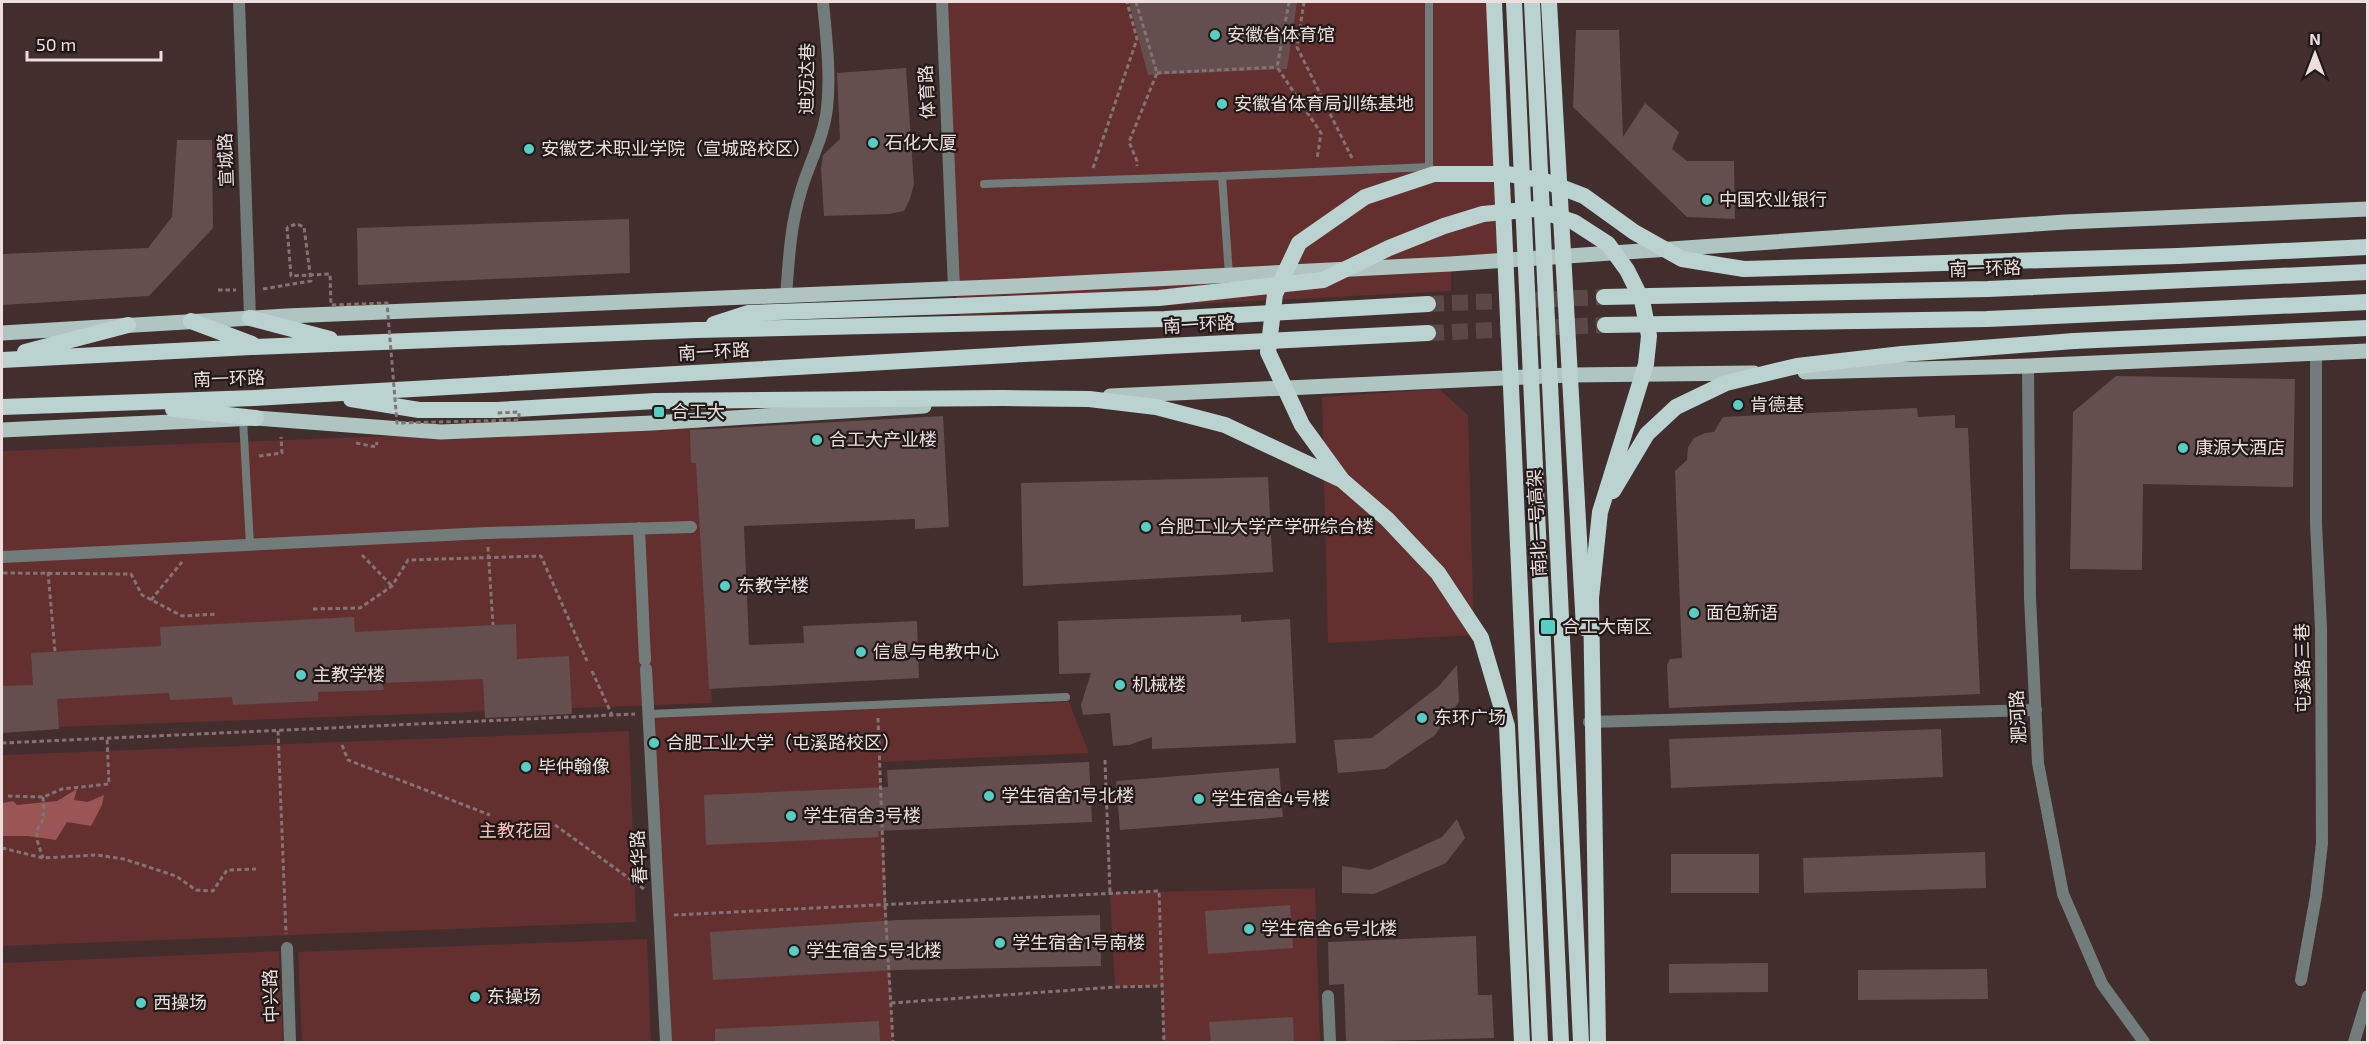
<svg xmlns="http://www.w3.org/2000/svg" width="2369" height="1044" font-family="'Exo 2','Noto Sans SC',sans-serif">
<rect width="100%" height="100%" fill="#412e2d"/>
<path fill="#63302f" d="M942,2H1494L1505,260L1451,264V291L960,316L954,289Z
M1439,389L1468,415L1474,635L1328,643L1322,397Z
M700,424L712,703L2,729V451Z
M1069,702L1089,753L880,762L893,1042H665L649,714Z
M629,731L636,922L2,946V755Z
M1315,888L1320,1042H1164L1162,986L1115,987L1110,893Z
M647,939L651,1042H302L298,952Z
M279,951L283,1042H2V963Z"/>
<path fill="#995654" d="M77,789L74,800L88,802L104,795L102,805L91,826L67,822L56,840L28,836H2L3,803L13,801L17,805L57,801Z"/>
<path fill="#644f4e" d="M1129,2H1297L1287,69L1148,75Z
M1576,30H1619L1623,137L1645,103L1679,132L1672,149L1687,161H1734L1735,219L1687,217L1573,107Z
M906,68L914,184L910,199L904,211L889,214L824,216L821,168L823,155L840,139L837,73Z
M177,140H212L213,228L149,296L2,305V254L148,248L172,217Z
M629,219L630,273L358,285L357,228Z
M2116,376L2295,379L2293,487L2143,484L2142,570L2070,569L2073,412Z
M1917,408L1918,417L1955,415V428H1968L1980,694L1669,708L1667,665L1670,659L1682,658L1675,471L1687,460L1688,447L1694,438L1705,433L1714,432L1723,417Z
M943,416L949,527L915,529V519L744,526L749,645L804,643L803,626L917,621L919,678L709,689L696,463H691L690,430Z
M1268,477L1273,572L1023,586L1021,483Z
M1241,615V622L1290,619L1296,743L1152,749V737L1129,745L1113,746L1110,713L1083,715L1081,705L1091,673L1059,674L1058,621Z
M354,617L355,632L516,624L517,659L569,656L572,714L485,718L483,679L382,683L384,690L318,692V701L233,705L232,697L170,700L169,693L57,699L59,729L2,733V686L33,685L31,653L161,646L160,627Z
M1457,665L1459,702L1435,735L1385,769L1338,773L1334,740L1372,738L1438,687Z
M1941,729L1943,777L1671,788L1669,739Z
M1089,762L1092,822L878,831L879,837L706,845L704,795L888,787L887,770Z
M1279,768L1283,817L1120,830L1116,781Z
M1457,819L1465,838L1446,863L1374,894L1342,893V866L1370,870L1442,837Z
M1985,852L1986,888L1804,893L1803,858Z
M1671,854H1759V893H1671Z
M1290,905L1293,948L1208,954L1205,911Z
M1100,915L1101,966L899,970L713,980L710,932L898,920Z
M1476,936L1478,995H1492L1494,1038L1346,1042L1344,984L1329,985L1328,942Z
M1768,963V992L1669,993V964Z
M1987,969L1988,999L1858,1000V970Z
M1293,1017L1294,1042H1211L1209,1022Z
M879,1021L880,1042H715V1029Z"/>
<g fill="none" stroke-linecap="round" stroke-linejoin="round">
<path stroke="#5a4847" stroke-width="16" stroke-dasharray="16 8" stroke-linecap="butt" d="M1428,304L1604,297
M1428,333L1605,325"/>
<path stroke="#837372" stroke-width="3" stroke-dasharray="4.5 3" stroke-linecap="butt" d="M1136,2L1157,73L1129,142L1137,161V166
M1289,2L1277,67L1321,133L1317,159
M1304,2L1297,47L1352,158
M1157,73L1277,67
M1093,168L1137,39L1127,2
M263,289L311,281L304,227L297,224L287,227
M218,290H236
M356,443L376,447L377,442
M259,456L282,453L281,437
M488,547L493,625
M362,555L392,586
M48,572L55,652
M3,573L131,574L142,595L182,616L217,614
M151,600L182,562
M313,609L360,608L392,586L408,560L541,556L587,661
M592,671L612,715
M878,718L885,905L893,1042
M278,731L286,934
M2,743L635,714
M342,745L348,760L490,815
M1105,760L1110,893
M8,796L43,797L62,789L109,784L107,738
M43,797L44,811L42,822L37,830V840L43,858
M555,825L644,889
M2,848L43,858L97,855L124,859L176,876L196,890L213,891L227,870L256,869
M674,915L1159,891L1164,1042
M891,1003L1115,987L1162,986"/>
<path stroke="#727c7b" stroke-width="8" d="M984,184L1222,176
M1229,275L1222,176L1429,167V2
M243,419L250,545
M649,714L1066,697"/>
<path stroke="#727c7b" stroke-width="12" d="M942,2L954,289
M786,296C789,259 790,227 801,191C809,163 824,137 827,108C831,73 826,36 823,2
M639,528L645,660
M2,557L487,533L691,527
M646,669L666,1042
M1589,722L2036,710
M287,948L290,1042
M2301,980L2316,896L2322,843L2321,629L2316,523V354
M1328,996L1330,1042
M2354,1042L2368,996"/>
<path stroke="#727c7b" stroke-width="12" d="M239,2L250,318
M2028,366L2030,598L2038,763L2063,894L2102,984L2144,1042"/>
<path stroke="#afc5c2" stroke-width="15" d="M2,333L286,316L1016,286L1450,264L2065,222L2368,209
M1805,372L2028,366L2368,351
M1110,396L1570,375L1754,373
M2,430L256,418L441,432L652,423L924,406"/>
<path stroke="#bbd3d0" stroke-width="16" d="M1494,2L1540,1042
M1549,2L1584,628
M2178,256L2368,247
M1604,297L1988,289L2368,272
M250,318L330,339
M191,321L252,344
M714,324L748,313L954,306
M1605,325L1987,319L2368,302
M2074,341L2368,328
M25,352L128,325
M2,360L251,347L696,330L1165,319L1428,304
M351,399L419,410H497L656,401
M2,407L254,398L1167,346L1428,333
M173,409L256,418"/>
<path stroke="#837372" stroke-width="3" stroke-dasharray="4.5 3" stroke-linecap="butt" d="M287,227L291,276L330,274L331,305L387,303L397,423L519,420V412L497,413"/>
<path stroke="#bbd3d0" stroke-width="16" d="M1514,2L1561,1042
M1532,2L1581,1042
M954,306L1159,298L1323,280L1389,248L1444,226L1483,214L1535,209L1574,222L1608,244L1627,270L1642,300L1649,336L1646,364L1600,512L1591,598L1598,1042
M656,401L1003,398L1089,399L1156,407L1225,425L1340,479
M1613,491L1647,434L1676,407L1726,383L1797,366L1902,354L2074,341
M1522,1042L1507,726L1481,638L1438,573L1387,519L1342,480L1302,425L1268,352L1275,294L1299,243L1365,197L1434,174H1508L1545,181L1584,196L1634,232L1682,259L1744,269L2178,256"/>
</g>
<g fill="#56cec3" stroke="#211918" stroke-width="2">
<circle cx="1215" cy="35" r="6"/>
<circle cx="1222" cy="104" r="6"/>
<circle cx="873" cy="143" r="6"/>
<circle cx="529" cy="149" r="6"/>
<circle cx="1707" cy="200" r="6"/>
<circle cx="1738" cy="405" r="6"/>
<rect x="653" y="406" width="12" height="12" rx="3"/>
<circle cx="817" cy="440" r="6"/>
<circle cx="2183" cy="448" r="6"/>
<circle cx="1146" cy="527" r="6"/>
<circle cx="725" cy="586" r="6"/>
<circle cx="1694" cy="613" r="6"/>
<rect x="1540" y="619" width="16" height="16" rx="3"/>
<circle cx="861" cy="652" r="6"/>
<circle cx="301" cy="675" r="6"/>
<circle cx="1120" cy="685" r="6"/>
<circle cx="1422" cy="718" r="6"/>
<circle cx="654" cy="743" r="6"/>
<circle cx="526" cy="767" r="6"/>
<circle cx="989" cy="796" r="6"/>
<circle cx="1199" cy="799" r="6"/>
<circle cx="791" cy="816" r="6"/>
<circle cx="1249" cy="929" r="6"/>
<circle cx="1000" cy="943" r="6"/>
<circle cx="794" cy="951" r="6"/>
<circle cx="475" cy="997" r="6"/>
<circle cx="141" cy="1003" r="6"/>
</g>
<g text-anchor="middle" stroke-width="4.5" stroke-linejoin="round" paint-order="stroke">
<g font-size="18" fill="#ebdedd" stroke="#211918" text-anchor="start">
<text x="1227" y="41">安徽省体育馆</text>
<text x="1234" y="110">安徽省体育局训练基地</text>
<text x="885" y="149">石化大厦</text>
<text x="541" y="155">安徽艺术职业学院（宣城路校区）</text>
<text x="1719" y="206">中国农业银行</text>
<text x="1750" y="411">肯德基</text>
<text x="671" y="418">合工大</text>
<text x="829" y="446">合工大产业楼</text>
<text x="2195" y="454">康源大酒店</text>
<text x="1158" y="533">合肥工业大学产学研综合楼</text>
<text x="737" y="592">东教学楼</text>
<text x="1706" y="619">面包新语</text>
<text x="1562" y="633">合工大南区</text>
<text x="873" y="658">信息与电教中心</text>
<text x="313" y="681">主教学楼</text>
<text x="1132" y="691">机械楼</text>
<text x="1434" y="724">东环广场</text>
<text x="666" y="749">合肥工业大学（屯溪路校区）</text>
<text x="538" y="773">毕仲翰像</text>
<text x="1001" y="802">学生宿舍1号北楼</text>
<text x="1211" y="805">学生宿舍4号楼</text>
<text x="803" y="822">学生宿舍3号楼</text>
<text x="1261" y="935">学生宿舍6号北楼</text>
<text x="1012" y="949">学生宿舍1号南楼</text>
<text x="806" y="957">学生宿舍5号北楼</text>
<text x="487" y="1003">东操场</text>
<text x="153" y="1009">西操场</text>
</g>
<g font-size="18" fill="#ebdedd" stroke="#211918">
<text transform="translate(807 79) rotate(-89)" y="6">迪迈达巷</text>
<text transform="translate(927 92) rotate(-93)" y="6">体育路</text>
<text transform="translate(226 160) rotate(-92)" y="6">宣城路</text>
<text transform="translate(1985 269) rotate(-2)" y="6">南一环路</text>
<text transform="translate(1199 325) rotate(-3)" y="6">南一环路</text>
<text transform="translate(714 352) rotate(-3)" y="6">南一环路</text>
<text transform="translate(229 379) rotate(-2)" y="6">南一环路</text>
<text transform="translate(1537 523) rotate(-93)" y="6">南北一号高架</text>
<text transform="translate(2303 668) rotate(-91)" y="6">屯溪路三巷</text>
<text transform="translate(2018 717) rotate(-93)" y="6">淝河路</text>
<text transform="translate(639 857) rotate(-93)" y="6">春华路</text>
<text transform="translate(271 996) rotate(-92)" y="6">中兴路</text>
</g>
<g font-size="18" fill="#ffc1be" stroke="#211918">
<text x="515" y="837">主教花园</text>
</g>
</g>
<rect width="2369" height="1044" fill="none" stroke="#ebdedd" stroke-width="6"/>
<g transform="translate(2315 54)" stroke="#211918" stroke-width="4.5" paint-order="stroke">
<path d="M0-4.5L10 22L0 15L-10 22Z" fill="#ebdedd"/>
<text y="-9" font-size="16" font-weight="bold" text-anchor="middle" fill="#ebdedd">N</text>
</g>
<path d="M27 51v9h134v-9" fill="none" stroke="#ebdedd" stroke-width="3"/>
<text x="36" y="51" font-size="18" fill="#ebdedd" stroke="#211918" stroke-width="4.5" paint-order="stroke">50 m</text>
</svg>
